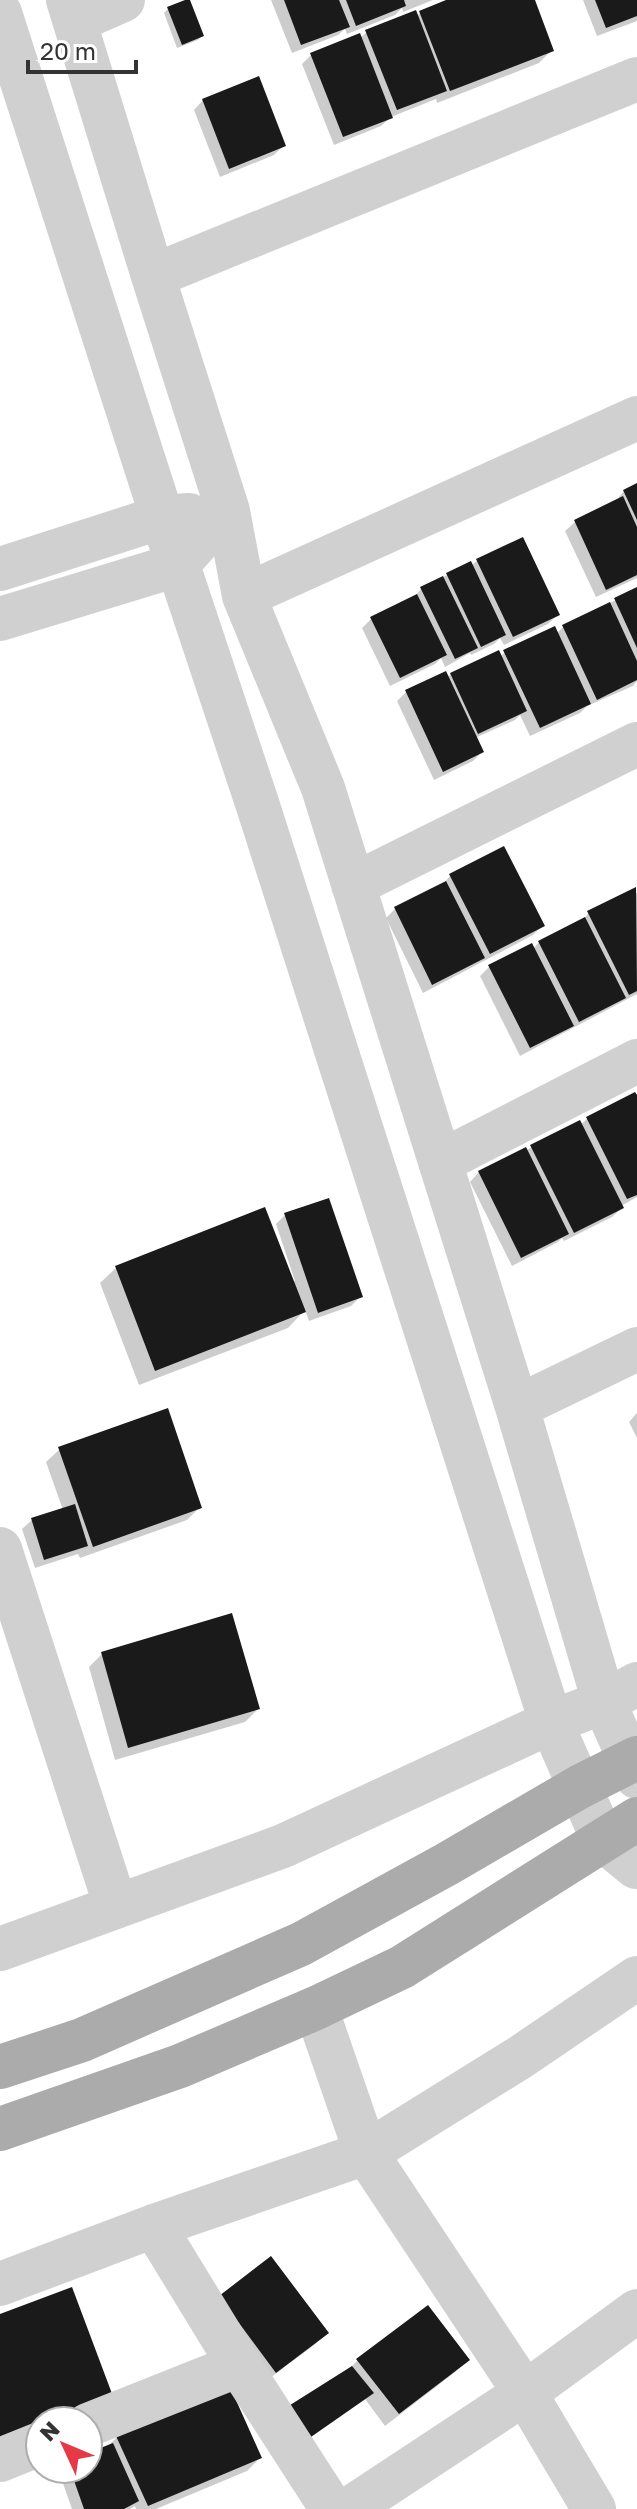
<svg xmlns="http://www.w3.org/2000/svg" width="637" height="2509" font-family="'Golos Text',sans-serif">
<rect width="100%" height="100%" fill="#fff"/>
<path fill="#0003" d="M271,0H433L403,12L402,8L395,15L347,34L345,29L338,35L292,53Z
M452,0H532L552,50L539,63L437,103L436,99L391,117L381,126L334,145L302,64L311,55L360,38L367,32L416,17L420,13Z
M583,0H637V21L597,36Z
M168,9L202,36L198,40L177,48L164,13Z
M203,100L284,145L274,155L220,177L194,110Z
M637,485V578L596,597L565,531L575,522L615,502L624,491Z
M478,560L557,615L548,624L504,645L500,638L494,644L471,655L470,653L445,667L441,658L435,664L390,686L362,628L371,619L412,599L421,589L447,575L471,566Z
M637,589V681L633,686L587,706L580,713L530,736L520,715L515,720L475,738L482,752L473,761L434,780L397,701L406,692L447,678L451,674L500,657L505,652L556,634L563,627Z
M451,875L542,926L533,935L423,993L386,918L395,909L442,885Z
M635,890L637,894V994L520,1056L480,976L489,967L533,949L539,942L581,921L589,913Z
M637,1100V1197L621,1206L622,1208L612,1217L564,1241L562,1238L558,1242L512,1266L470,1182L479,1172L580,1125L587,1119Z
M285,1215L360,1297L351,1306L309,1321L305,1310L288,1328L139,1385L100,1283L116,1268L295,1281L276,1224Z
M637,1413V1438L629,1422Z
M60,1449L200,1507L187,1520L80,1558L78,1554L35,1568L22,1529L32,1520L63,1510L46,1462Z
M102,1654L258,1709L245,1722L115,1760L89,1667Z
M220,2297L327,2332L314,2345L262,2384Z
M358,2360H467L454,2373L385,2426L365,2399L298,2446L344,2374Z
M117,2437L260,2458L247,2471L156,2509H136L135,2506L130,2509H72L59,2472L62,2469H88V2455L107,2447Z"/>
<path fill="#1a1a1a" d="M185,0H190L204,36L182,45L167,7Z
M284,0H339L350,27L301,45Z
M346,0H404L406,6L356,26Z
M446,0H535L554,51L450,91L419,11Z
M595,0H637V16L606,28Z
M416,10L447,91L397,110L365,30Z
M360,33L393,118L343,137L310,53Z
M259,76L286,146L229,169L202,99Z
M637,483V520L623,490Z
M623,496L637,527V575L606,590L574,520Z
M523,537L560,615L513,637L476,559Z
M471,561L506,635L481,647L446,573Z
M443,576L478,648L455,659L420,587Z
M637,587V648L614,598Z
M417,594L447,655L400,678L370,617Z
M610,602L637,661V680L597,700L562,625Z
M555,626L591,704L540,728L503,650Z
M499,650L527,711L478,734L450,673Z
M446,671L484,752L443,772L405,690Z
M504,846L545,926L490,954L449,874Z
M446,881L485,958L432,985L394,907Z
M636,887L637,991L629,995L587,911Z
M585,917L626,998L579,1022L538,941Z
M532,943L574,1026L530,1048L488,965Z
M635,1092L637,1095V1195L627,1199L586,1117Z
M580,1120L624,1208L574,1233L530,1145Z
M526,1147L569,1234L521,1258L478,1171Z
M329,1198L363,1297L318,1313L284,1213Z
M265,1207L306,1312L155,1371L115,1266Z
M168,1408L202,1508L93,1547L58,1447Z
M75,1504L88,1546L44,1560L31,1518Z
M232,1613L260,1709L128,1748L101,1652Z
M271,2256L329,2333L276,2373L219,2296Z
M72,2287L117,2407L78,2421H40V2435L0,2450V2314Z
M428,2305L470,2360L399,2414L356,2359Z
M352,2366L374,2393L308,2439L287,2407Z
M231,2389L262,2458L148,2506L116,2436Z
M113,2443L139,2501L124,2509H84L70,2469H88V2453Z"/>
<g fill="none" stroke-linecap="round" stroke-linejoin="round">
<path stroke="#d0d0d0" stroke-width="44" d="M68,0L153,276L228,511L244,596L323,788L517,1407L604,1702L637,1777
M0,13L162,517L258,806L551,1722L603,1840L636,1867L637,1865
M75,21L123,0
M153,276L637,79
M0,569L162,517L189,515
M244,596L637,418
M0,619L177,565L196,544
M353,885L637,744
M440,1162L637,1061
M517,1407L637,1349
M0,1549L116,1907
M0,1949L283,1846L551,1722L604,1702L637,1684
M316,2008L366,2153L525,2393L594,2509
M154,2226L239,2365L332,2509
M0,2284L154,2226L366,2153L519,2058L637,1978
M88,2425L239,2365
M0,2460L40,2444
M349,2509L525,2393L637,2311"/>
<path stroke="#ababab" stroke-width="44" d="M0,2067L82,2040L301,1944L447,1864L581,1786L637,1758
M0,2129L180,2066L316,2008L402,1967L637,1819"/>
</g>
<g transform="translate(64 2445) rotate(314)"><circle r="38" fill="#ffffff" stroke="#adadad" stroke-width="2"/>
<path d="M0-6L14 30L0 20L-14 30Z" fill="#e63946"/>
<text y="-12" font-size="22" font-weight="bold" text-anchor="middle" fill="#333333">N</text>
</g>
<path d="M28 60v12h108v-12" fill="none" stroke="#333333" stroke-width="4"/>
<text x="40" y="60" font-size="24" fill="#333333" stroke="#ffffff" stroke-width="6" paint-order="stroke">20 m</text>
</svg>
